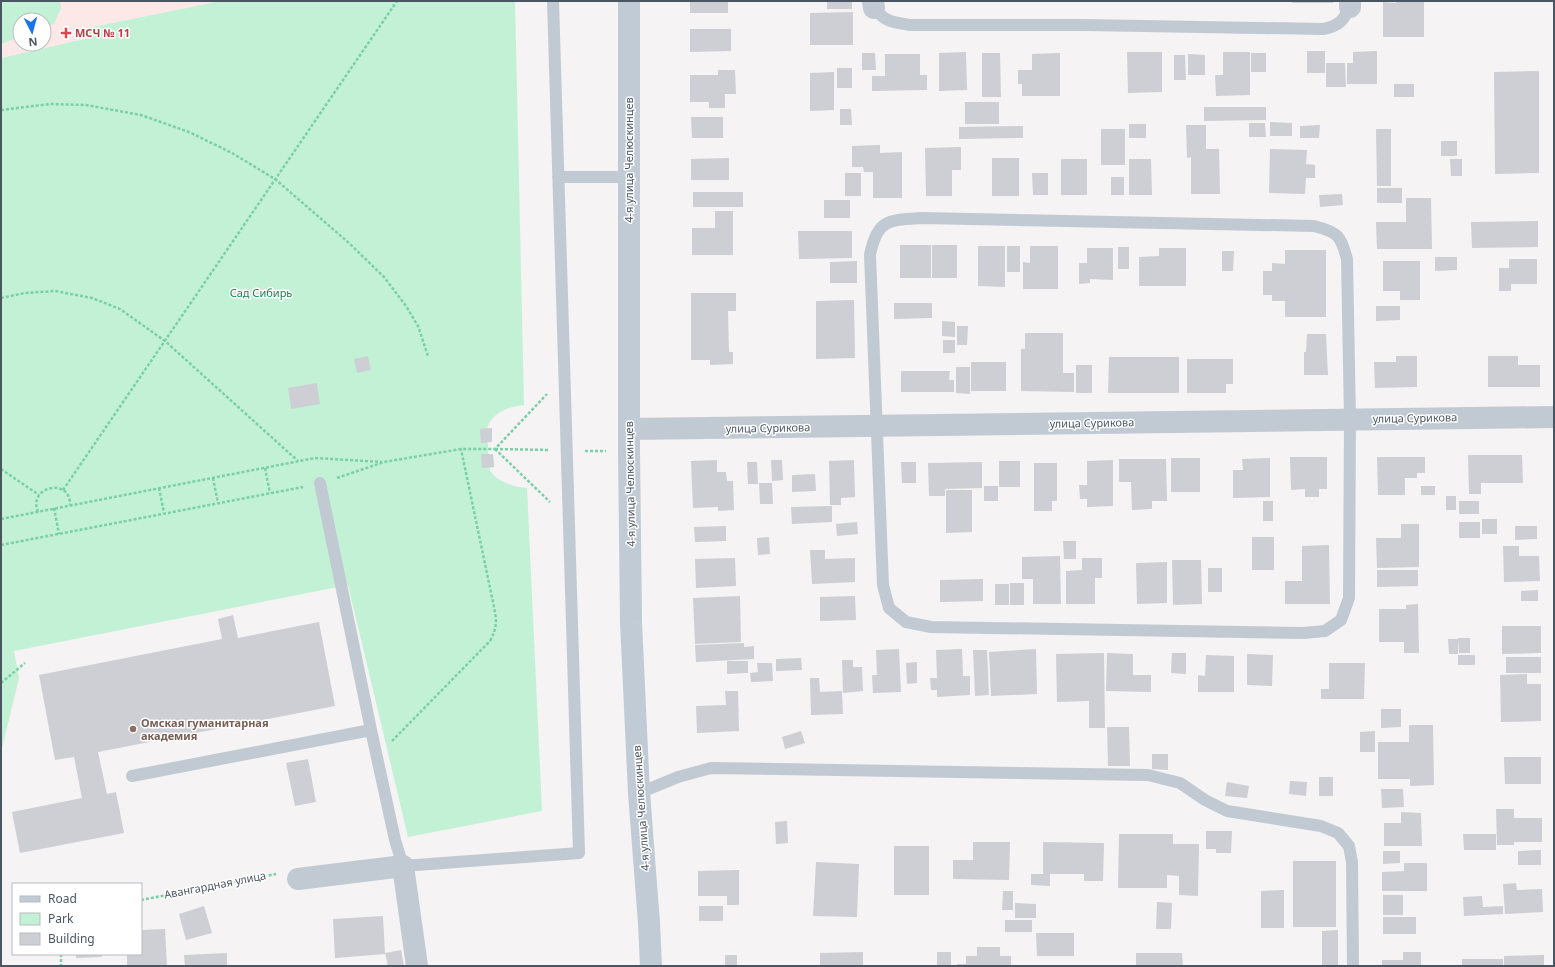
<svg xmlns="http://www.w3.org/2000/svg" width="1555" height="967" font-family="'Noto Sans',sans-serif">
<rect width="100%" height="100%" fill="#f5f3f3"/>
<path fill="#fce8e6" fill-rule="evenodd" d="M1,1H221L88,28L89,38L1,58ZM20,20H44V44H20Z"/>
<path fill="#c3f1d5" d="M1,1H60L61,8L54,24L44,27V20H20V37L1,44Z
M221,1H515L524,405C508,407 493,412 487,428H492V442H488V454H493L494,467L489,468C494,481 513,487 527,488L542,811L408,837L348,585L14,651L19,678L1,752V58L89,38L88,28Z"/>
<path fill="#cdcfd5" d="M690,1H728V13H690Z
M827,1H852V9H827Z
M1292,1H1333V3H1292Z
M1396,1L1424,2V37H1383V2L1396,3Z
M853,12V45H810V13Z
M690,29H731V51L690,52Z
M1307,51H1325V73H1307Z
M1377,51V84H1347V63H1353V52Z
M966,52L967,90L939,91V53Z
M1127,52H1162V92L1128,93Z
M1223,52H1250V95L1216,96L1215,75H1223Z
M862,53H875L876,70H862Z
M982,53H1000L1001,97H982Z
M1060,53V96H1022V84H1018V70H1032V54Z
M1251,53H1266V72H1251Z
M885,54H920V75H927V90L872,91V76H885Z
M1188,54L1205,55V75H1188Z
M1174,55H1185L1186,80H1174Z
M1326,63H1345L1346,87H1326Z
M837,68H852V88H837Z
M718,70H735L736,94H725V108H709V102H690V75H718Z
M1539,71V173L1495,174L1494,72Z
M834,72V110L810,111V73Z
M1394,84H1414V97H1394Z
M965,102H999V124H965Z
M1204,107H1266V120L1204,121Z
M840,109H851L852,125H840Z
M691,117H723V138H692Z
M1270,122L1292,123V136H1270Z
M1249,123H1265L1266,137H1249Z
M1129,124H1146V138H1129Z
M1186,125H1206V149H1219L1220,194H1191V157L1187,158Z
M1320,125L1319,138H1300V126Z
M1023,126V138L959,139V127Z
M1101,129H1125V165H1101Z
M1376,129H1391V186H1377Z
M1441,141H1457V156H1441Z
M880,145V153L902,152V198H873V172H864L863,167H852V146Z
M961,147V170H952V196H926L925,148Z
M1270,149L1307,150L1306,164L1315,165V178H1306L1305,194L1269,193Z
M729,158V180H691V159Z
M992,158H1019V196H992Z
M1061,159H1087V195H1061Z
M1129,159H1151L1152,195H1129Z
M1450,159H1462V176H1451Z
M845,173H861V196H845Z
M1032,173H1048V195H1033Z
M1111,177H1124V195H1111Z
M1377,188H1402V203H1377Z
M693,192H743V207H693Z
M1342,194L1343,205L1320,207L1319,195Z
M1406,198H1431L1432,249H1377L1376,222H1406Z
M824,200H850V218H824Z
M715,211H733V255H692V228H715Z
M1538,221V247L1472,248L1471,222Z
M798,231H852V258L799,259Z
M900,245H931V278H900Z
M932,245H957V278H932Z
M978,246H1005V287L978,286Z
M1007,246H1020V272H1007Z
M1030,246H1058V289H1023V262L1030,263Z
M1118,247H1129V269H1118Z
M1087,248H1113V280L1090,279V283L1079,284V263H1087Z
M1159,248H1186V286H1139V257L1159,256Z
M1285,250H1326V317H1285V301H1272V295H1263V271H1272V263L1285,264Z
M1222,251H1234L1233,271H1222Z
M1435,257H1457V270L1435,271Z
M1509,259H1537V284H1511V291H1499V268H1509Z
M857,261V283H830V262Z
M1383,261H1420V300H1400V291H1383Z
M691,293H736V311H728L729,352H733V364L710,365V360H691Z
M854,300L855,358L816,359V301Z
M894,303H932V318L894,319Z
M1376,306H1400V320L1376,321Z
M942,321L955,322V337L942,336Z
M957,326H968L967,345H957Z
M1025,333H1063V373H1074V392L1021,391V349H1025Z
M1307,334H1326L1328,375H1304V352H1306Z
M943,340H955V353H943Z
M368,356L371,370L357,373L354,359Z
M1396,356H1417V387L1375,388L1374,362H1396Z
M1488,356H1518V365H1540V387H1488Z
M1109,357H1179V393H1108Z
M1187,359H1233V384H1226V393H1187Z
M971,362H1006V391H971Z
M1076,365H1092V393H1076Z
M956,367H970V394L956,393Z
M901,371H950L949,380H954V392H901Z
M317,383L320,404L291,409L288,388Z
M492,428V442L481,443L480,429Z
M481,454H493L494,467L482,468Z
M1468,455H1522L1523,483H1481V494H1469Z
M1290,457H1327V489H1319V497H1305V489L1291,490Z
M1377,457H1425V473H1417V478H1405V495H1378Z
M1171,458H1200V492H1171Z
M1270,458V497L1233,498V470H1243L1242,459Z
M1119,459H1166L1167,501H1152V509L1132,510L1131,482H1119Z
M717,460V472H726L727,481H733L734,510L718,511V507L693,508L691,461Z
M771,460H782L783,480L772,481Z
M854,460L855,497L841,498V505H830L829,461Z
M1113,460V506L1087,507V499H1080L1079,485H1087V461Z
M999,461H1020V487H999Z
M747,462H757L758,484H748Z
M901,462H916V483H902Z
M982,462V488L945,489V496H929L928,463Z
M1034,463H1057V501H1052V511H1034Z
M815,474L816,491L792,492V475Z
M759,483H772L773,504H760Z
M984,486H998V501H984Z
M1421,486H1435V495H1421Z
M946,490H972V532L946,533Z
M1446,496H1456V510H1446Z
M1263,501H1273V521H1263Z
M1459,501H1479V514H1459Z
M832,506V522L792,524L791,507Z
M1482,519H1497V534H1482Z
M857,522L858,534L837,536L836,524Z
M1459,522H1480V538H1459Z
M1401,524H1419V567L1377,568L1376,538H1401Z
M726,526V541L695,542L694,527Z
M1515,526H1537V539L1515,540Z
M769,537L770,554L758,555L757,538Z
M1252,537H1274V570H1252Z
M1063,541H1076V559H1064Z
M1329,545L1330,604H1285V581H1302V546Z
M1503,546H1519V556H1539L1540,581L1504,582Z
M810,550H825V559L855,558V582L812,584Z
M1060,556L1061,604H1033V579H1022V557Z
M735,558L736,586L696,588L695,559Z
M1082,558H1102V578H1095V604H1066V571L1082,570Z
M1172,560H1201L1202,604L1173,605Z
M1167,562V603L1137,604L1136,563Z
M1208,568H1222V592H1208Z
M1377,570H1418V586L1377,587Z
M983,579V601L940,602V580Z
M1010,583H1024V605H1010Z
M995,584H1009V605H995Z
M1538,590V601H1521V591Z
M740,596L741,642L695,644L693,598Z
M855,596L856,620L820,621V597Z
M1418,604L1419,653H1404V642H1379V609H1406V605Z
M233,615L238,638L319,622L335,706L98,752L107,794L116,792L124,833L20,853L12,812L82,798L74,757L55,760L39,675L222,639L218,619Z
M1502,626H1541V653L1502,654Z
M1458,638H1470V653H1459Z
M1448,639H1458V654H1449Z
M744,643V647L754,646V659L696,662L695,645Z
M899,649L901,692L873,693L872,675H877L876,650Z
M962,649L963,676H970V695L937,697V690H931L930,678H937L936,650Z
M1036,649L1037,694L991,696L989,652Z
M973,650H987L989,695L975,696Z
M1104,653L1105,728H1089V701L1057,702L1056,654Z
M1107,653L1133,654V675H1151V692L1106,691Z
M1172,653H1186V674L1171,673Z
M1247,654L1273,655L1272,686L1247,685Z
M1206,655L1234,656V692H1198V675L1205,676Z
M1458,655H1475V665H1458Z
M1506,657H1541V673H1506Z
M801,658L802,670L776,671V659Z
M842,660H853V667H862L863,691L843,693Z
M727,661H748V673L727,674Z
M917,662V683L907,684L906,663Z
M757,663H772L773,681L751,682L750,673L758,672Z
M1329,663H1365L1364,699H1321V689H1329Z
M1527,674V684H1541V721L1501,722L1500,675Z
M810,678H819L820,692L842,691L843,714L811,715Z
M725,691H738L739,731L697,733L696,706L726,705Z
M1381,709H1401V727L1381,728Z
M1409,725H1433L1434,785L1410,786V779H1378V742H1409Z
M1107,727H1129L1130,766H1108Z
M801,731L805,743L785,749L782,737Z
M1375,731V752H1360V732Z
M1152,754H1168V770L1152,769Z
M1504,757H1541V784H1505Z
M308,759L316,802L295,806L286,763Z
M1319,777H1333V796H1319Z
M1290,781L1307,782L1306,796L1289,794Z
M1227,782L1249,786L1247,798L1225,796Z
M1381,789H1403L1404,807L1382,808Z
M1496,809H1514V818H1542V842H1514V845H1497Z
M1401,812L1421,813L1422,846H1384V823H1401Z
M787,821L788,843L776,844L775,822Z
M1206,831H1232L1231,853H1216V849H1206Z
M1119,834H1173V844H1199L1198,896L1179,895V876L1167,875V888H1118Z
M1463,834H1496V850H1464Z
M973,842H1010L1009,880L953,879V860H973Z
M1043,842L1104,843L1103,881H1084V874H1050V886L1031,885V874H1043Z
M894,846H929V895H894Z
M1541,850V865H1518V851Z
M1383,851H1400V863L1383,864Z
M1293,861H1336V927H1293Z
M816,862L859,864L857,917L813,916Z
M1404,863H1427V891H1382V872L1404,871Z
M739,870V905H727V896H698V871Z
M1516,883L1517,890L1542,889L1543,912L1505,914L1503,884Z
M1284,890V928H1261V891Z
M1003,891H1013V910H1002Z
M1383,895H1403V915H1383Z
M1482,896L1483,907L1503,906V914L1464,916L1463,897Z
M1157,902L1172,903L1171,929H1156Z
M1015,903L1036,904V918H1015Z
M204,906L212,933L186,940L179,914Z
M699,906H723V921H699Z
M383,916L385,954L335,958L333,919Z
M1383,917H1416V934H1383Z
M1005,920H1032V932H1005Z
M165,929L167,966H127V954H141V930Z
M1338,930V965H1322V931Z
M1036,933H1074V956H1037Z
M977,947H1000V956H1011V966H957V964H966V956H977Z
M401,950L404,966H388L385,953Z
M863,952V966H820V953Z
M937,952H951V966H937Z
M1403,952H1421V966H1382V960H1403Z
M227,953V966H185L184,955Z
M1136,953H1182L1183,966H1136Z
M76,954H102V957L76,958Z
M725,955H737V966H698V965H725Z
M1544,955V966H1504V956Z
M1462,959H1503V966H1462Z"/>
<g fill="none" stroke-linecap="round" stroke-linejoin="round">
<path stroke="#7ad0a6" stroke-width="2.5" stroke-dasharray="3 2" stroke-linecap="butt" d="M1,110L50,104L86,105L141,115L189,132L232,153L275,179L349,243L384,277L406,306L418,326L428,356
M1,298L25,293L55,291L92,298L120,309L165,341L298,461
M495,449L550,450
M495,449L550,502
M585,451H606
M265,468L270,493
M1,469L39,495
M213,478L218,503
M337,478L384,462L461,449H495L547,394
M159,488L164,513
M63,490L397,1
M54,508L59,534
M38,512C27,486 71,477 70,505
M1,519L315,458L382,462
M1,545L303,487
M1,683L25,663
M392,741L490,641C497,627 497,622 494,607L461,449
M141,900L276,874
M61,954V966"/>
<path stroke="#c1cad2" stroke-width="12" d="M874,8C885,22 893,22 910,25H1085L1323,29C1339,26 1343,21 1350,7
M558,177H629
M922,218L1314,226C1338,232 1341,236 1347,259L1350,419L1349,598L1341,620L1325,631L1303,633L931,627L906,622L889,608L883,585L870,255C877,219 889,220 922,218Z
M371,730L395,840L403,866L579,853L553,1
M132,776L371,730L320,483
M639,793L678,777L711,768L1148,775L1180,783L1205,800L1227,811L1321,826L1338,833L1349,846L1352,862L1353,966"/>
<path stroke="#c1cad2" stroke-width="22" d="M873,1L874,8
M1350,1V7
M629,429L1554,417
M298,879L403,866L417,966"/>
<path stroke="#c1cbd6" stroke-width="22" d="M629,1V452L631,622L639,793L649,923L651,966"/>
</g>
<path fill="#e0444e" stroke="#fff" stroke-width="1.5" d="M64 27h4v4h4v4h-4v4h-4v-4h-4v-4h4z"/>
<circle fill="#8d6e63" stroke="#fff" stroke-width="1.5" cx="133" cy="729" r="4"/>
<g text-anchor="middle" stroke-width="3" stroke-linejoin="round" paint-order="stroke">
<g font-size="11" font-weight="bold" fill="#be3a42" stroke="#fff" text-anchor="start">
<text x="75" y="37">МСЧ № 11</text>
</g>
<g font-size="11" fill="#4a5661" stroke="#fff">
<text transform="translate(629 160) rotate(-90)" y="4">4-я улица Челюскинцев</text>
<text transform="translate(1415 418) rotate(-1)" y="4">улица Сурикова</text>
<text transform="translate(1092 423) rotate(-1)" y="4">улица Сурикова</text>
<text transform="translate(768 428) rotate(-1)" y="4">улица Сурикова</text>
<text transform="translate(630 484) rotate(-91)" y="4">4-я улица Челюскинцев</text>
<text transform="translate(641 808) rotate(-94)" y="4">4-я улица Челюскинцев</text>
<text transform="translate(215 885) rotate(-11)" y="4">Авангардная улица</text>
</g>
<g font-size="11" fill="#17864f" stroke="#fff">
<text x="261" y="297">Сад Сибирь</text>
</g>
<g font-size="11" font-weight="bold" fill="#785e54" stroke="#fff" text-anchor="start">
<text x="141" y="727">Омская гуманитарная<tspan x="141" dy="13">академия</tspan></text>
</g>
</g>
<rect width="1555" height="967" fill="none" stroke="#4a5661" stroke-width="4"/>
<rect x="12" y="883" width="130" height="72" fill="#ffffff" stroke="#b7bbc0"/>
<rect x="20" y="896" width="20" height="6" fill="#c1cbd6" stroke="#b7bbc0"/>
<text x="48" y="903" font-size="12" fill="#4a5661">Road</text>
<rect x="20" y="913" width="20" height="12" fill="#c3f1d5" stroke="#b7bbc0"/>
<text x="48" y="923" font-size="12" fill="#4a5661">Park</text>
<rect x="20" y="933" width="20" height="12" fill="#cdcfd5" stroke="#b7bbc0"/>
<text x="48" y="943" font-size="12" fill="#4a5661">Building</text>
<g transform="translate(32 32) rotate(174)"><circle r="19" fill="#ffffff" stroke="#b7bbc0"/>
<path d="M0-3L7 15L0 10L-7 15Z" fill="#1a73e8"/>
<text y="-6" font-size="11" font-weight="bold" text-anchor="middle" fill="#4a5661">N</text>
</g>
</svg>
